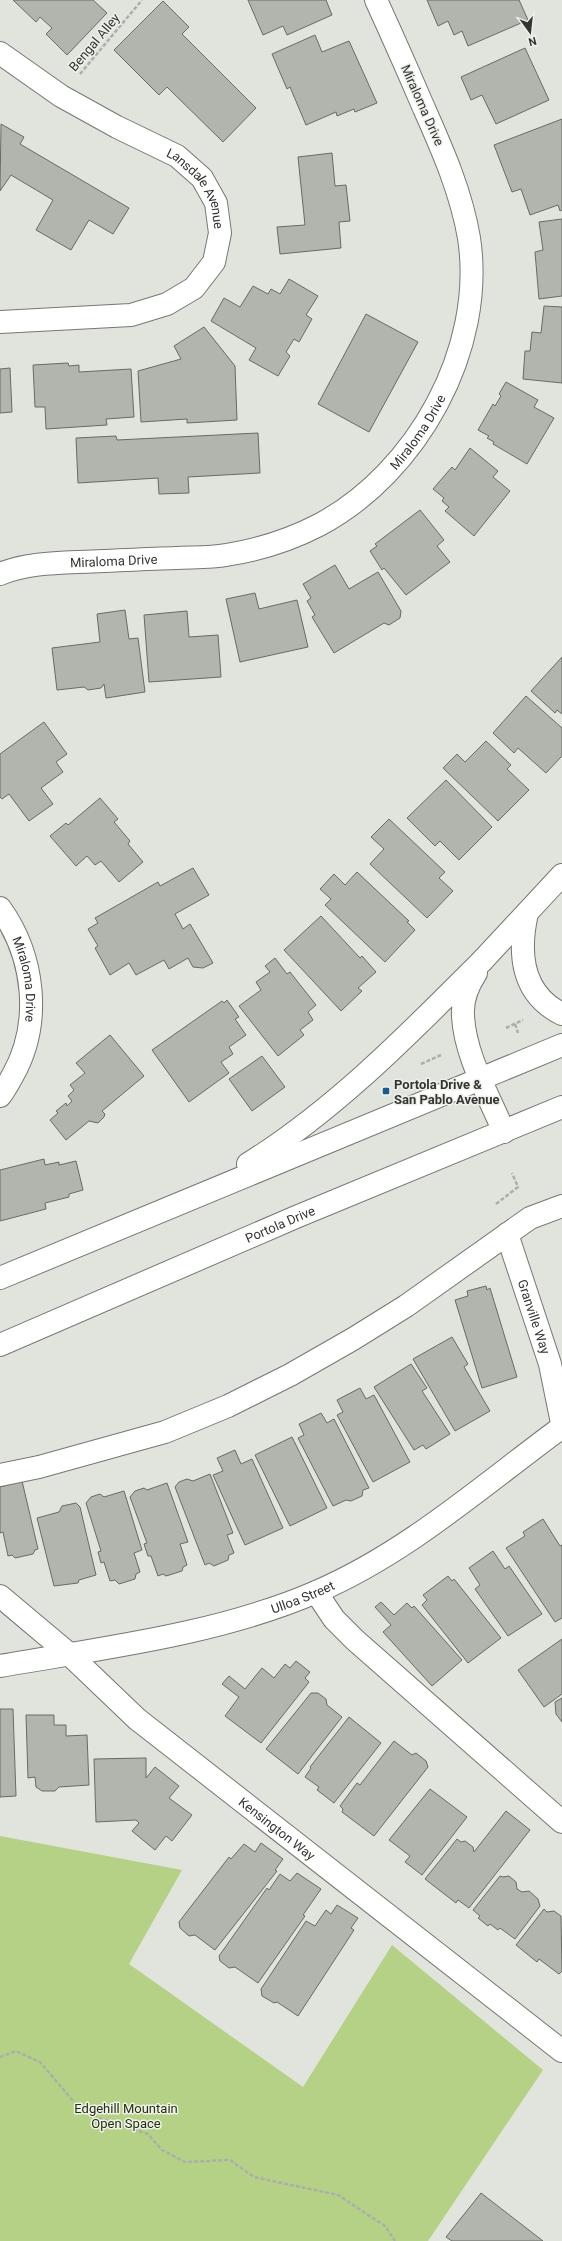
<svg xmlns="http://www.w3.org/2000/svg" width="562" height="2241" font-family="Roboto,sans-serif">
<rect width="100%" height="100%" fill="#e1e4dd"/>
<path fill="#b5d186" d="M0,1836L182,1870L129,1964L303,2087L392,1945L543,2070L428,2241H0Z"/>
<path fill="#b2b5ae" stroke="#686b65" d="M13,0H93L107,13L67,55L46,34L52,28L40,17L36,22Z
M248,0H326L332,15L287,35L283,26L263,35Z
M427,0H519L528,20L468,46L462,31L454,35L448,21L438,26Z
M163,1L189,27L182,34L256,108L223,142L167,87L159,95L114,50Z
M315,35L322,52L349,41L377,103L355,112L354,109L337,116L336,112L306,125L290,87L287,89L272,54Z
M525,48L549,100L496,124L482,95L471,100L461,77Z
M562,119V210L560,211L558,205L530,215L521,189L512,192L494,145Z
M1,124L24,137L20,144L129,208L113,234L89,220L71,250L36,230L53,200L11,175L0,191Z
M332,153L335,186L346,185L350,221L339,222L341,248L280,254L277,227L305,225L298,157Z
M562,219V296L539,299L535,252L543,250L539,222Z
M289,279L318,296L306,315L312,319L299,342L294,339L286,352L290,356L278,376L249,360L256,348L211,321L224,298L240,307L253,286L268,294L271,289L280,294Z
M544,306L562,307V383L523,379L525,351H530L532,332L541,333Z
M366,314L418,342L369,432L318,404Z
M204,327L235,366L237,420L187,423V419L141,422L138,371L181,359L174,346Z
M68,363L69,366L79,365V372L131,369L134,417L106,419L107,425L46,429L45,407H35L33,365Z
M10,368L12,412L0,413V369Z
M506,382L538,400L534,407L554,418L527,464L493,444L494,442L487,438L489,436L478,430L493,404L495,406L501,396L499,394Z
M258,433L260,473L188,477L189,493L159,494L158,478L78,483L76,438L116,436L117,440Z
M470,448L498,471L493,477L510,491L474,536L445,511L449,507L442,501L444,498L433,489L452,467L455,470Z
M420,510L444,540L437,546L450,562L406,595L384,568L382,570L370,551L377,546L375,544Z
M335,565L349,589L378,572L401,611L400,618L389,625L384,623L334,653L312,617L315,615L307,601L311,598L303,584Z
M255,593L259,609L297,600L308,647L240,662L226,599Z
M125,610L129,639L138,638L145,692L106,698L104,684L101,688L88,690L84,687L57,690L52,648L100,642L97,614Z
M187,611L189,637L218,635L221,677L149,682L144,615Z
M562,657V714L557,710L555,713L531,691Z
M526,696L562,728V756L546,773L518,748L514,753L493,733Z
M44,722L67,754L56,762L63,772L41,788L53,804L29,821L9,794L2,799L0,797V754Z
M486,741L511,765L507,769L529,790L498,821L443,768L457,754L465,762Z
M446,780L492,827L459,860L440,841L435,846L407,818Z
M100,798L118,819L114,822L130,841L128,844L143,862L119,882L101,861L95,865L87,856L76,866L50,836L66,823L68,825Z
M389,819L445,872L439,878L453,891L427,918L370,864L384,849L371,837Z
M193,868L209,895L175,914L183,929L190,924L213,963L203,968L193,967L188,958L169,969L164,960L136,975L129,963L110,975L95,948L98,946L88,929L98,923L95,918L158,882L160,886Z
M357,872L409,921L407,922L415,930L385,962L325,905L331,899L320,889L334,874L345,885Z
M321,916L360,958L362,956L376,972L358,988L362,991L341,1011L284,950Z
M275,958L287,974L290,972L316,1005L308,1012L313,1020L300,1030L304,1035L278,1056L239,1006L261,990L256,982L270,972L265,966Z
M227,1000L239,1017L235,1019L246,1035L229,1047L233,1054L221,1062L229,1073L189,1102L152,1050L222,1001L224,1003Z
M110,1035L144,1076L102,1111L105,1114L104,1117L98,1123L89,1121L66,1140L50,1120L58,1113L56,1111L66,1103L67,1106L72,1101L68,1096L74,1090L70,1085L85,1073L76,1063Z
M262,1056L285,1087L252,1111L229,1079Z
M44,1159L45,1165L59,1162V1165L76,1161L83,1190L69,1194V1197L45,1203L46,1209L0,1221V1170Z
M486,1286L487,1290L490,1288L517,1377L482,1388L455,1300L468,1296L467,1291Z
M452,1337L468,1364L464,1367L490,1411L455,1431L413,1359Z
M411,1364L427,1388L422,1391L450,1434L426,1449L423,1445L414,1450L374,1387Z
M360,1388L366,1399L374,1395L410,1462L373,1482L337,1415L343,1412L337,1400Z
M321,1413L327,1423L334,1419L369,1488L363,1490L362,1496L351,1501L346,1500L333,1506L298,1438L304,1435L299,1424Z
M292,1437L327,1508L290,1526L255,1455Z
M235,1450L241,1464L252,1459L283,1528L245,1545L213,1475L223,1471L217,1458Z
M210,1474L233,1533L227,1535L234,1553L229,1555L228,1560L214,1566L209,1563L205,1565L175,1487L179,1482L187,1479L193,1481Z
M22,1481L38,1549L35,1550L33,1554L15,1558L12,1555L8,1556L3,1532L0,1533V1487Z
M167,1483L188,1542L180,1544L187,1565L183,1567L182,1571L166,1576L163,1574L158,1576L151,1556H148L144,1544L147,1543L130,1497L135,1491L144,1488L147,1490Z
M124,1491L142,1550L134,1553L140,1572L136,1574L135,1579L119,1584L115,1580L110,1581L104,1562L101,1563L98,1552L101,1551L86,1503L91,1497L100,1494L104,1497Z
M76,1503L80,1507L96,1575L79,1580L78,1583L54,1586L37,1518L59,1512L62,1506Z
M543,1519L560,1546L562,1545V1618L555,1622L506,1548L525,1536L523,1532Z
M493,1551L505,1569L509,1566L542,1614L508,1636L475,1589L480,1585L469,1568Z
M448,1576L452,1581L454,1579L501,1638L468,1663L422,1605L427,1600L423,1595Z
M381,1602L394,1615L407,1603L412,1608L414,1606L462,1660L432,1686L383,1632L391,1625L375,1607Z
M562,1639V1694L544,1707L518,1670Z
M296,1661L310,1672L305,1678L309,1682L261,1743L225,1716L239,1697L222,1684L229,1676L245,1689L262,1668L274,1678L285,1664L290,1668Z
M311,1693H318L326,1699L327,1705L342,1717L298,1774L266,1749Z
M562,1698V1722L556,1714L555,1702Z
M0,1709H13L16,1796L0,1797Z
M26,1715H54V1725H66V1736L87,1735L89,1785L59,1787L55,1791H42L36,1787L35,1777L28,1778Z
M349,1717L381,1743L334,1803L317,1790L319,1787L305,1777L311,1768L310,1767Z
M394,1741L412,1755L416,1753L426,1761L428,1767L374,1836L342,1812L343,1809L340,1806L357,1783L360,1785Z
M146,1758V1778L155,1767L179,1786L169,1798L192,1815L172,1841L166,1836L155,1850L132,1831L139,1823L136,1820L96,1822L94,1759Z
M430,1789L467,1817L422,1875L405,1862L410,1856L389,1840Z
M506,1811L530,1830L469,1908L458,1900L456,1903L425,1879L457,1839L461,1842L465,1841L473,1847L474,1852Z
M261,1843L283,1859L275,1870L277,1871L215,1950L195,1935L189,1936L180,1928L179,1922L229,1857L231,1859L244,1844L255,1852Z
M297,1873L321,1889L303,1915L305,1916L258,1983L235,1967L229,1968L220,1961L219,1956L267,1888L269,1890L280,1874L290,1881Z
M500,1876L503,1877L509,1876L516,1882L517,1889L522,1892L529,1891L538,1899L540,1906L515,1939L500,1928L498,1930L490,1924L488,1926L478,1918L480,1916L473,1910Z
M337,1905L358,1918L351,1928L354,1930L298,2016L277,2002L274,2003L262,1996L261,1989L306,1921L315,1926L326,1910L331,1914Z
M544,1909L547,1912L554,1911L561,1916L562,1971L559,1974L539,1959L537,1962L516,1945Z
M481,2193L543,2241H452L446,2237Z"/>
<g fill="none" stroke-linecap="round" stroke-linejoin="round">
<g stroke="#757871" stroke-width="24">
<g id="minor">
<path id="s1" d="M0,53L61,96L117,127L177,156L202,178L216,203L220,233L214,262L194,288L167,304L131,315L0,322"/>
<path id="s2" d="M0,574C24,564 52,563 78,562C110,561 143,559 175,558C192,557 210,558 226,555C258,550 290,540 319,525C417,473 486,349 469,238C461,191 442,149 423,106C408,71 392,35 376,0"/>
<path id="s3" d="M0,908C35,957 42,1023 13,1075C9,1082 5,1090 0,1096"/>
<path d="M482,961L562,875"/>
<path id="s4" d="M507,1234L550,1364L562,1423"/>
<path d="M0,1475L39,1467L165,1432L228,1406L290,1375L353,1339L406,1306L530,1218L562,1206"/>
<path d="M316,1592L334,1619L355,1640L562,1822"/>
<path id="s5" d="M0,1596L69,1654L137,1719L562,2051"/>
<path id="s6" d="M0,1666C103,1648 219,1634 316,1592C407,1553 483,1485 562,1427"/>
</g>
</g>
<g stroke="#757871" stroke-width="24">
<g id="major">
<path d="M527,913C518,953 521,994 562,1014"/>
<path d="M476,973C468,985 462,1001 463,1016C465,1056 489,1096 504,1132"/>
<path d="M248,1164C336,1109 409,1034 482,961"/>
<path d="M0,1278L562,1045"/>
<path id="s7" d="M0,1345L296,1217L562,1107"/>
</g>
</g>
<path stroke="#acafa9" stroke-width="2.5" stroke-dasharray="4 2" stroke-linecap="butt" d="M80,74L142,0
M515,1024L518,1033
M506,1028L523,1020
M421,1064L441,1055
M496,1204L518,1187L512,1173
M0,2057L16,2051L40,2062L74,2102L92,2116L148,2134L162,2150L185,2162L230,2160L254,2177L338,2195L385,2226L395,2241"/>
<use href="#minor" stroke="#fff" stroke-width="22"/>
<use href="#major" stroke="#fff" stroke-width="22"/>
</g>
<rect fill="#1b5a90" stroke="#eef1ea" stroke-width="1.5" x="382" y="1087" width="8" height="8" rx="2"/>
<g text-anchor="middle" stroke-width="3" stroke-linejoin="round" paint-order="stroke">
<g font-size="13" fill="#343532" stroke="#eef1ea">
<text transform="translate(94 42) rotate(-50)" y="5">Bengal Alley</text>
<text transform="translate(423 105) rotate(66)" y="5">Miraloma Drive</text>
<text dy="5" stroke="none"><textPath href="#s1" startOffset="244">Lansdale Avenue</textPath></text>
<text dy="5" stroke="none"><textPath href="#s2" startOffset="463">Miraloma Drive</textPath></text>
<text dy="5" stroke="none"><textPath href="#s2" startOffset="115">Miraloma Drive</textPath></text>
<text dy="5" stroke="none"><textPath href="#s3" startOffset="77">Miraloma Drive</textPath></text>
<text dy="5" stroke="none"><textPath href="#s7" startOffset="305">Portola Drive</textPath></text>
<text dy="5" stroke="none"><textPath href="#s4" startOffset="87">Granville Way</textPath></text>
<text dy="5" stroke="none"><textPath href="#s6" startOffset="311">Ulloa Street</textPath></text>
<text dy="5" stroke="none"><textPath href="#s5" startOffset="362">Kensington Way</textPath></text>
</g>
<g font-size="13" font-weight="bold" fill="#343532" stroke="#eef1ea" text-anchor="start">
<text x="394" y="1089">Portola Drive &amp;<tspan x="394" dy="15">San Pablo Avenue</tspan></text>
</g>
<g font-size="13" fill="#24300c" stroke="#eef1ea">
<text x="126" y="2113">Edgehill Mountain<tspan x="126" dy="15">Open Space</tspan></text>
</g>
</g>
<g transform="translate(530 32) rotate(165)" stroke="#eef1ea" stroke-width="3" paint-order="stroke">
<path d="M0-3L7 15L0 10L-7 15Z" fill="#343532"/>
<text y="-6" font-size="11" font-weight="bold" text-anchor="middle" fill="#343532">N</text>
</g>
</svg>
